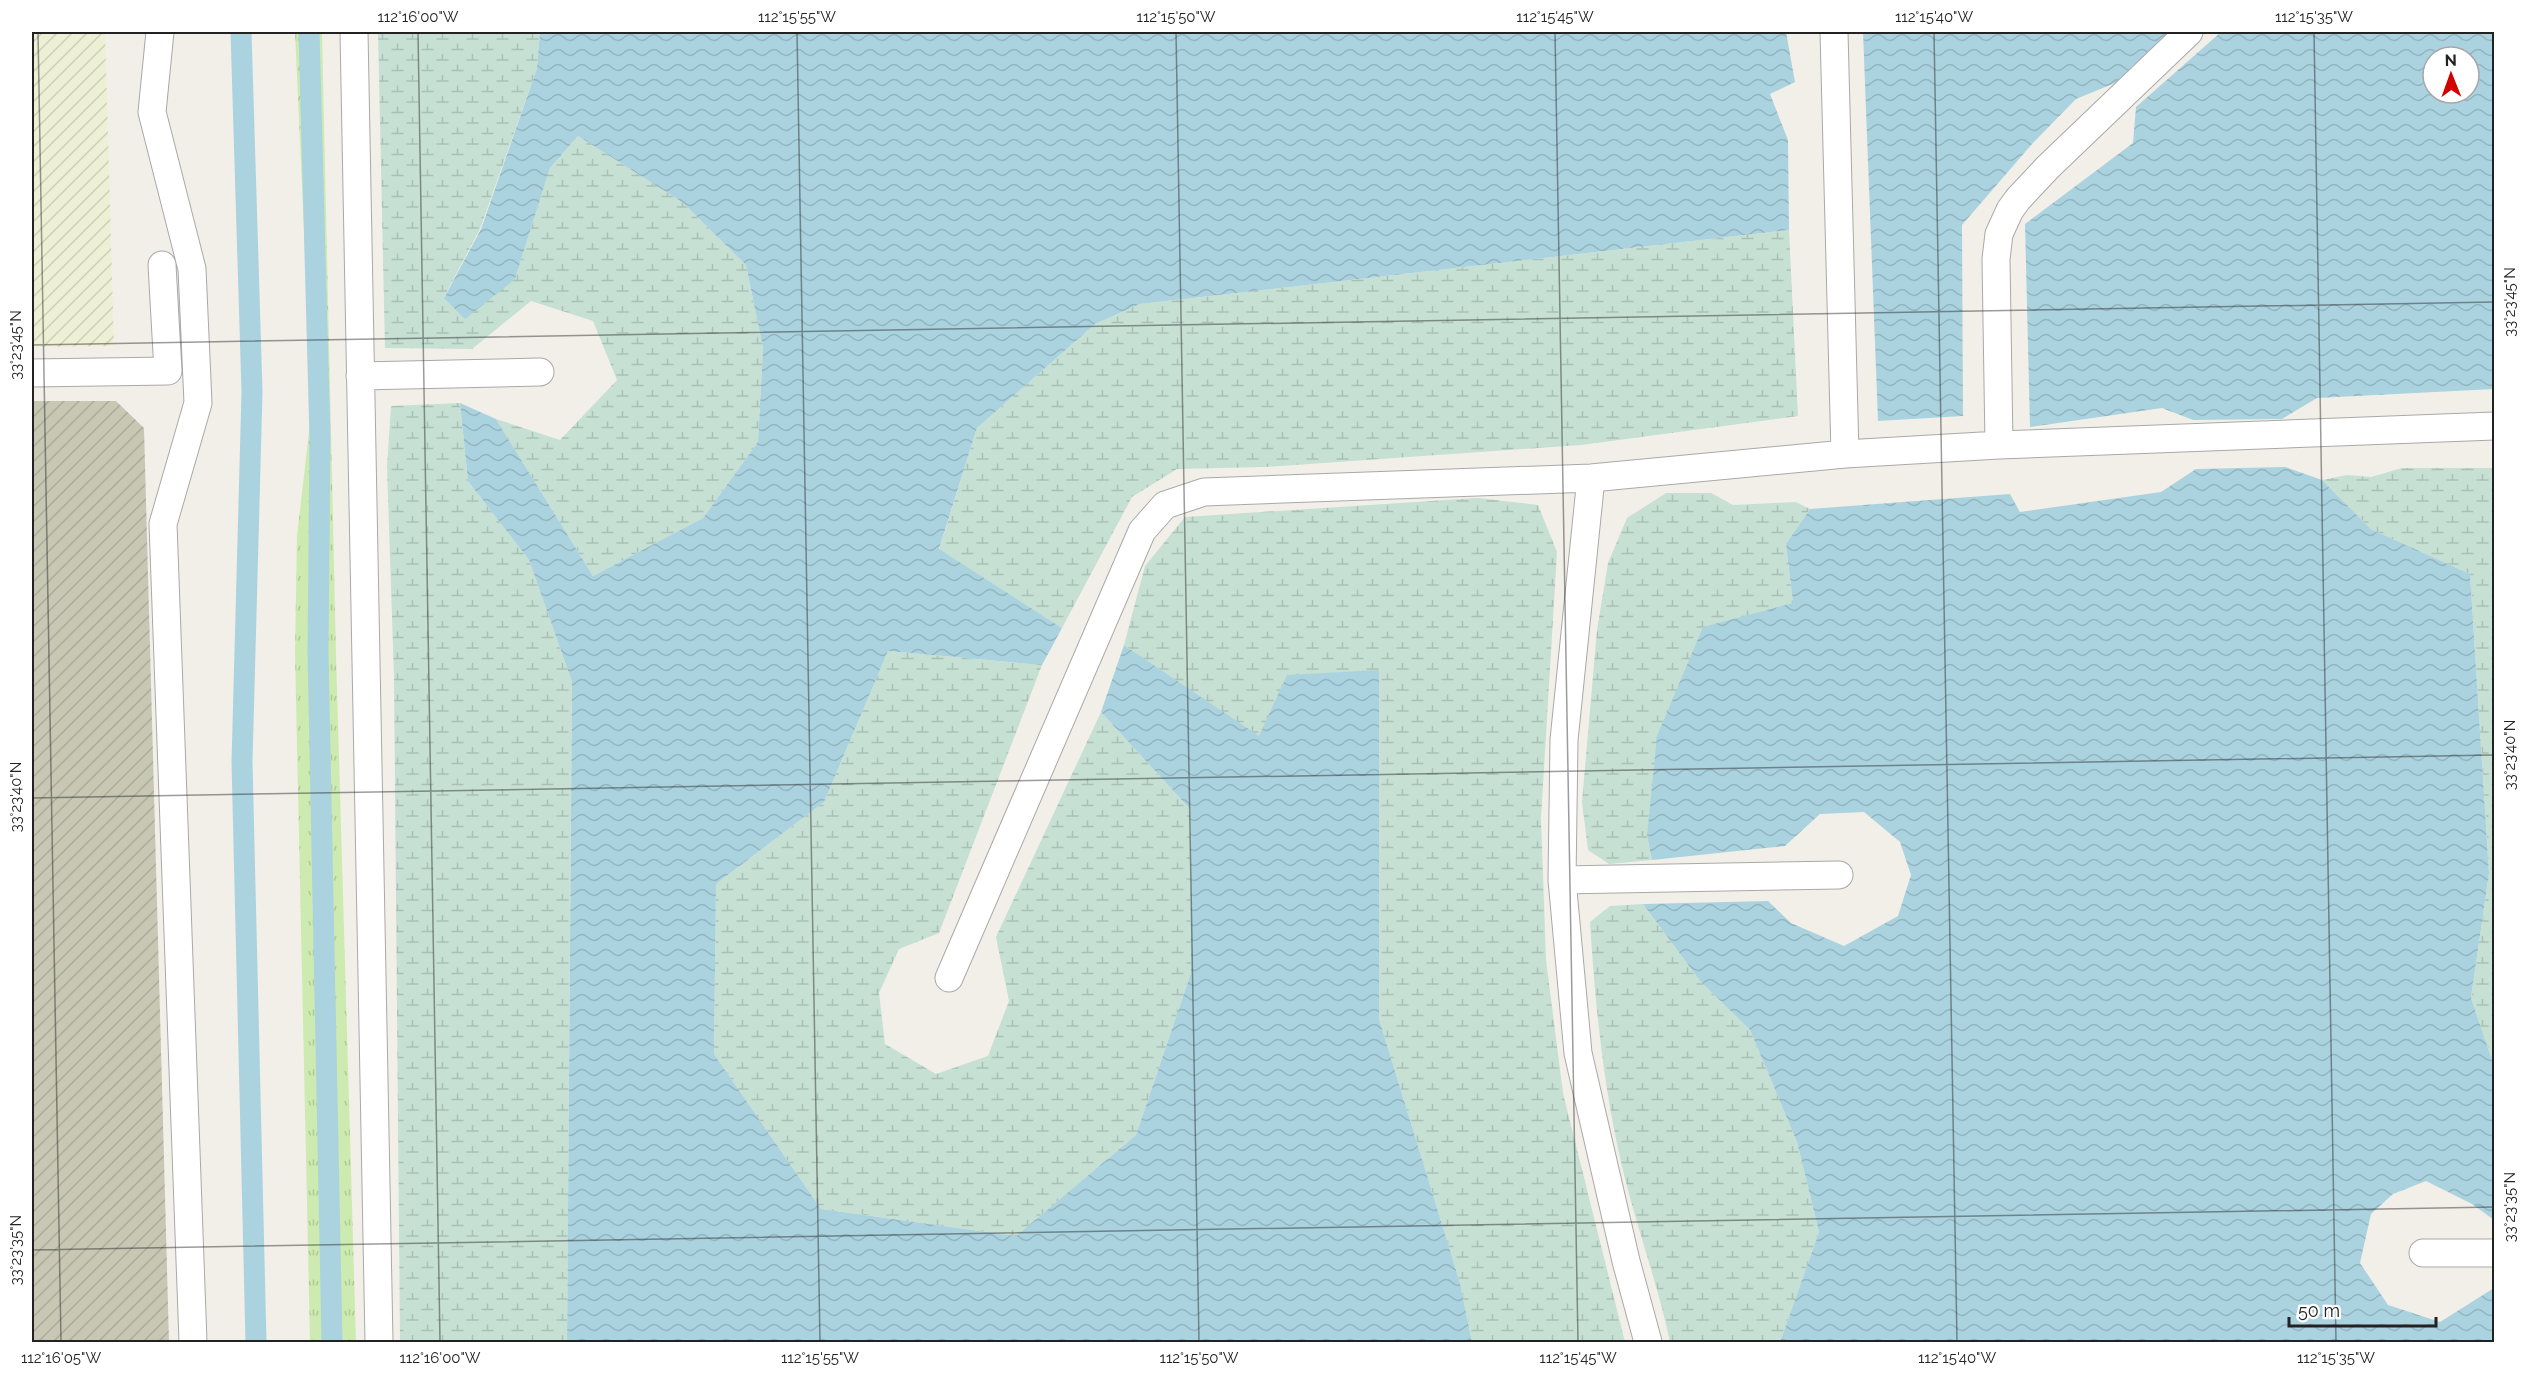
<svg xmlns="http://www.w3.org/2000/svg" width="2526" height="1374" font-family="Raleway,sans-serif">
<defs>
<pattern id="construction-furrows" width="10" height="10" patternUnits="userSpaceOnUse" patternTransform="scale(1.5)"><rect width="10" height="10" fill="#c7c7b4"/><path d="M-1 1l2-2M0 10L10 0M9 11l2-2" fill="none" stroke="#abab9a"/></pattern>
<pattern id="farmland-furrows" width="10" height="10" patternUnits="userSpaceOnUse" patternTransform="scale(1.5)"><rect width="10" height="10" fill="#eef0d5"/><path d="M-1 1l2-2M0 10L10 0M9 11l2-2" fill="none" stroke="#ccceb7"/></pattern>
<pattern id="grass-tufts" width="24" height="20" patternUnits="userSpaceOnUse" patternTransform="scale(1.5)"><rect width="24" height="20" fill="#cdebb0"/><path d="M3 7l-1-3M5 7V3M7 7l1-3M15 17l-1-3M17 17v-4M19 17l1-3" fill="none" stroke="#b0c997"/></pattern>
<pattern id="wetland-marsh" width="20" height="14" patternUnits="userSpaceOnUse" patternTransform="scale(1.5)"><rect width="20" height="14" fill="#c6e0d4"/><path d="M1 5h8M5 5V1M11 12h8M15 12V8" fill="none" stroke="#aac0b6"/></pattern>
<pattern id="water-waves" width="16" height="10" patternUnits="userSpaceOnUse" patternTransform="scale(1.5)"><rect width="16" height="10" fill="#aad3df"/><path d="M0 5q4-4 8 0t8 0" fill="none" stroke="#92b5bf"/></pattern>
</defs>
<rect width="100%" height="100%" fill="#f2efe9"/>
<path fill="url(#construction-furrows)" d="M32,401H116L144,428L169,1342H32Z"/>
<path fill="url(#farmland-furrows)" d="M32,32H105L114,346L32,347Z"/>
<path fill="url(#grass-tufts)" d="M295,32H322L336,654L356,1342H310L295,653L297,536L312,406Z"/>
<path fill="url(#wetland-marsh)" d="M378,32H540L537,68L480,229L444,297L515,279L550,168L578,136L682,202L746,265L763,348L758,442L703,518L593,576L496,419L560,440L617,380L593,321L531,301L472,349L385,348Z
M1789,230L1798,416L1581,445L1266,467L1177,469L1132,497L1062,628L939,550L977,428L1095,324L1140,304Z
M460,403L468,481L529,560L572,682L567,1342H400L394,677L387,467L391,406Z
M2402,468H2494V1066L2471,998L2489,873L2470,574L2371,529L2322,480L2347,475L2371,477Z
M1666,493H1711L1733,505L1796,502L1810,509L1786,544L1793,603L1647,836L1652,860L1609,864L1588,850L1582,802L1597,630L1608,563L1627,518Z
M1478,498L1538,505L1557,552L1541,818L1546,960L1563,1093L1625,1342H1472L1460,1283L1379,1019V670L1259,737L1124,645L1145,566L1185,517Z
M888,651L1042,665L939,933L899,949L879,993L885,1044L936,1074L988,1056L1009,1001L996,937L1101,712L1190,809L1191,973L1136,1135L1016,1236L821,1209L714,1054L716,884L824,802Z
M1643,904L1700,981L1750,1030L1797,1142L1819,1232L1780,1342H1670C1657,1281 1635,1223 1621,1162C1603,1083 1595,1003 1590,922L1610,906Z"/>
<path fill="url(#water-waves)" fill-rule="evenodd" d="M540,32H1786L1795,82L1770,94L1788,140L1789,230L1140,304L1095,324L977,428L939,549L1062,628L1042,665L888,651L824,802L716,884L714,1054L821,1209L1016,1236L1136,1135L1191,973L1190,809L1101,712L1124,645L1259,736L1287,675L1379,670V1019L1460,1283L1472,1342H567L572,682L529,560L468,481L460,403L496,419L593,576L703,518L758,442L763,348L746,265L682,202L578,136L550,168L515,279L465,319L444,298L481,229L537,68Z
M1863,32H2169L2115,83L2076,99L2032,144L1962,225L1963,416L1878,421Z
M2221,32H2494V389L2317,398L2282,419L2193,420L2162,408L2030,427L2025,224L2133,143L2136,107ZM2433,57H2469V93H2433Z
M2285,467L2322,480L2371,529L2470,574L2489,873L2471,998L2494,1066V1220L2472,1204L2426,1181L2393,1194L2371,1214L2360,1263L2388,1305L2440,1322L2494,1288V1342H1780L1819,1232L1797,1142L1750,1030L1700,981L1643,904L1768,901L1791,923L1844,946L1898,916L1911,875L1900,842L1864,812L1820,814L1785,846L1652,860L1647,836L1657,736L1703,627L1793,603L1786,544L1810,509L2010,494L2020,512L2161,492L2196,469Z"/>
<g fill="none" stroke-linecap="round" stroke-linejoin="round">
<path stroke="#aad3df" stroke-width="21" d="M241,32L252,392L242,762L256,1342
M309,32L320,439L318,653L332,1342"/>
<g stroke="#a9a9a9" stroke-width="29">
<path id="minor" d="M160,32L152,112L192,269L198,403L163,524L193,1342
M354,32L379,1342
M1834,32L1845,454
M32,373L168,371L162,265
M360,376L540,372
M1999,445L1996,259L1999,234L2010,210L2018,199L2048,167L2189,32
M1591,478L1564,740L1562,880L1578,1053L1626,1261L1648,1342
M1562,880L1839,875
M949,978L1142,531L1165,505L1204,492L1591,478L1845,454L1999,445L2494,426
M2423,1253H2494"/>
</g>
<use href="#minor" stroke="#fff" stroke-width="27"/>
</g>
<path fill="none" stroke="#222" stroke-width="1.5" stroke-opacity="0.45" d="M38,32L61,1342M418,32L440,1342M797,32L820,1342M1176,32L1199,1342M1555,32L1578,1342M1934,32L1957,1342M2314,32L2336,1342M32,345L2494,302M32,798L2494,755M32,1250L2494,1207"/>
<rect width="2526" height="1374" fill="none" stroke="#ffffff" stroke-width="66"/>
<g transform="translate(2451 75) rotate(359)"><circle r="28" fill="#ffffff" stroke="#a7a7a7" stroke-width="1.5"/>
<path d="M0-4.5L10 22L0 15L-10 22Z" fill="#d40000"/>
<text y="-9" font-size="16" font-weight="bold" text-anchor="middle" fill="#222222">N</text>
</g>
<path d="M2289 1317v9h147v-9" fill="none" stroke="#222222" stroke-width="3"/>
<text x="2298" y="1317" font-size="18" fill="#222222" stroke="#ffffff" stroke-width="4.5" paint-order="stroke">50 m</text>
<rect x="33" y="33" width="2460" height="1308" fill="none" stroke="#222" stroke-width="2"/>
<g font-size="15" text-anchor="middle" fill="#222">
<text x="418" y="22">112°16'00"W</text>
<text x="797" y="22">112°15'55"W</text>
<text x="1176" y="22">112°15'50"W</text>
<text x="1555" y="22">112°15'45"W</text>
<text x="1934" y="22">112°15'40"W</text>
<text x="2314" y="22">112°15'35"W</text>
<text transform="translate(2510 302) rotate(-90)" y="5">33°23'45"N</text>
<text transform="translate(16 345) rotate(-90)" y="5">33°23'45"N</text>
<text transform="translate(2510 755) rotate(-90)" y="5">33°23'40"N</text>
<text transform="translate(16 797) rotate(-90)" y="5">33°23'40"N</text>
<text transform="translate(2510 1207) rotate(-90)" y="5">33°23'35"N</text>
<text transform="translate(16 1250) rotate(-90)" y="5">33°23'35"N</text>
<text x="61" y="1363">112°16'05"W</text>
<text x="440" y="1363">112°16'00"W</text>
<text x="820" y="1363">112°15'55"W</text>
<text x="1199" y="1363">112°15'50"W</text>
<text x="1578" y="1363">112°15'45"W</text>
<text x="1957" y="1363">112°15'40"W</text>
<text x="2336" y="1363">112°15'35"W</text>
</g>
</svg>
